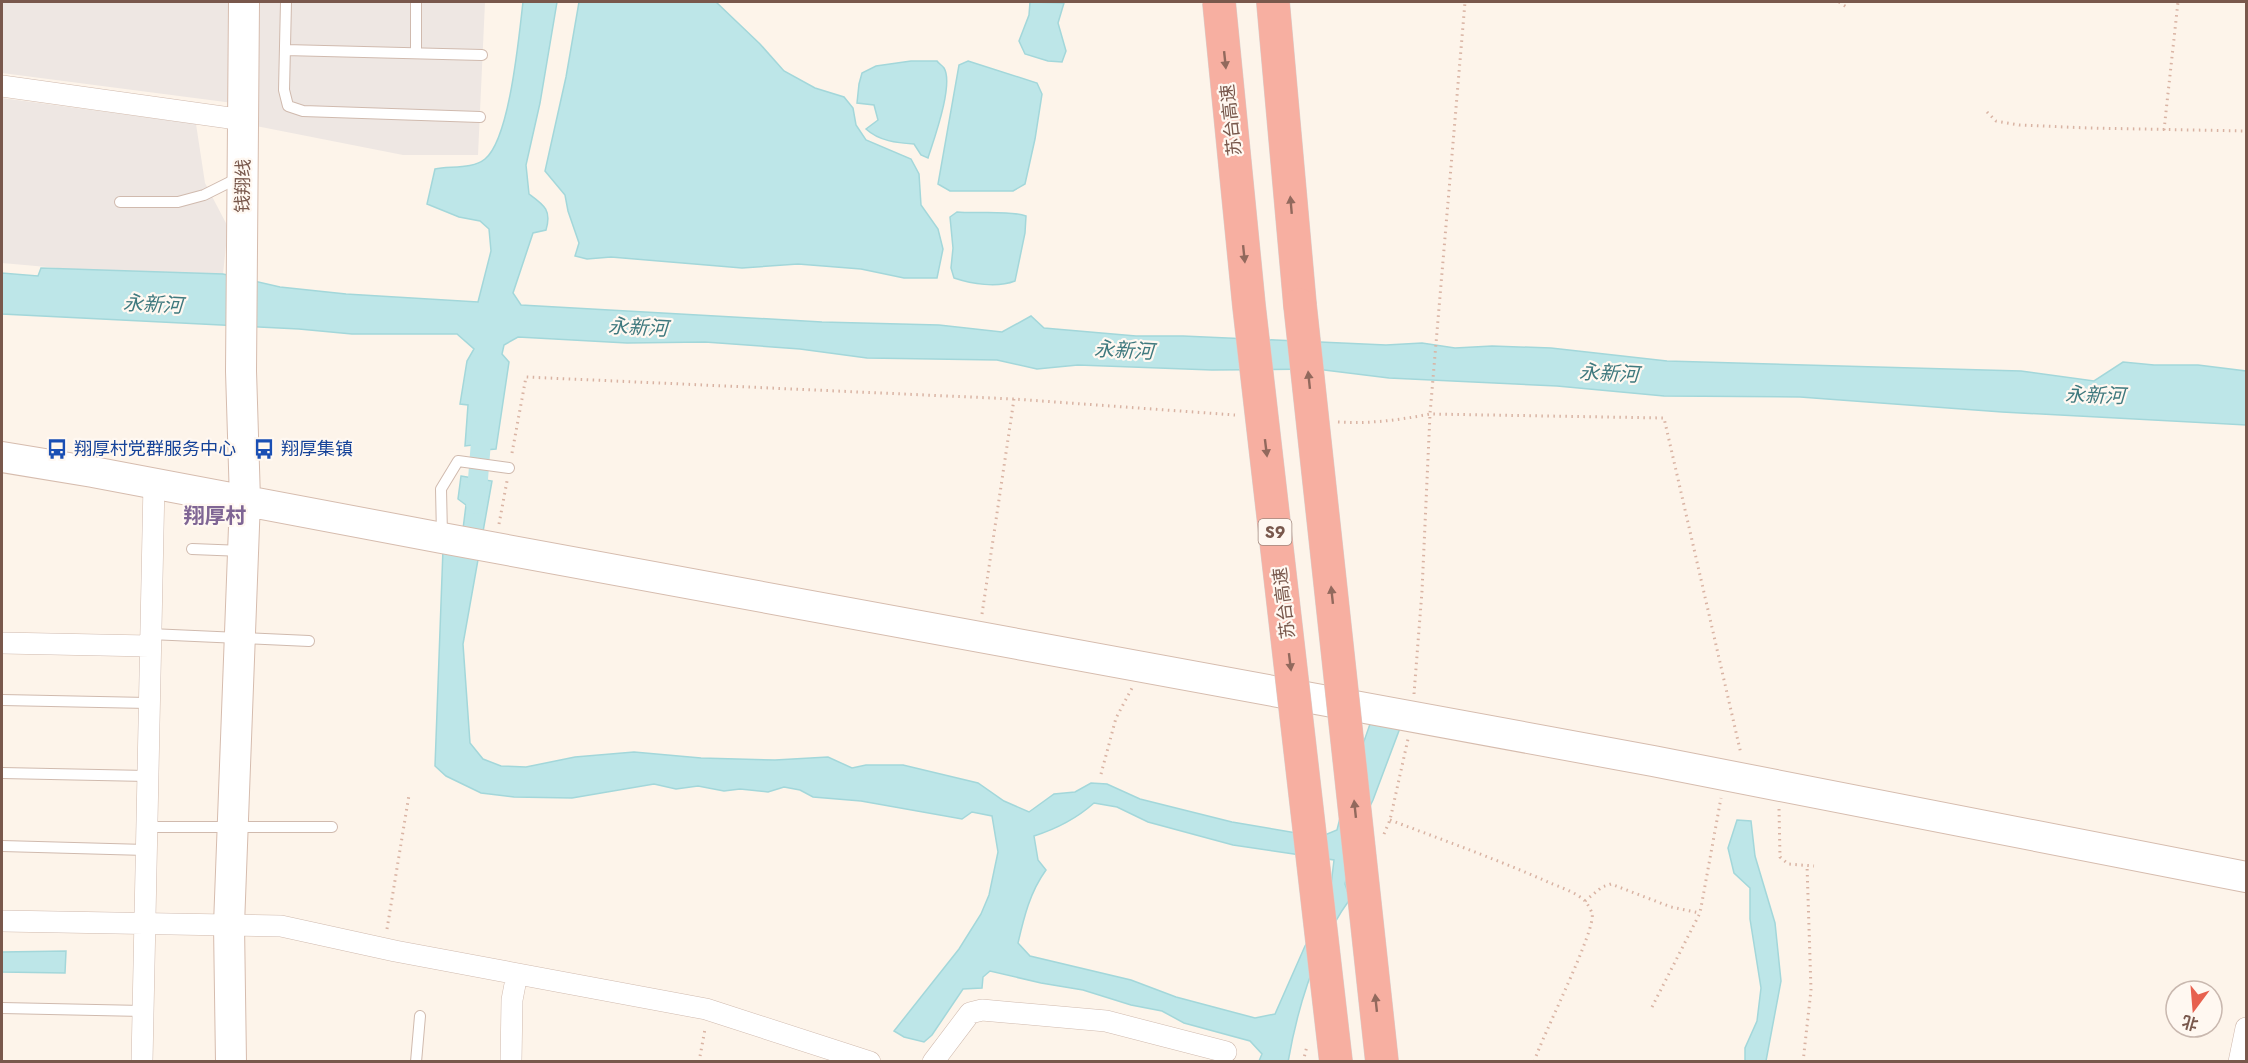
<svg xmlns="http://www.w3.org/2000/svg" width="2248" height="1063" font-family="Jost,'Noto Sans SC',sans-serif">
<rect width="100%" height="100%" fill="#fdf4ea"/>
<path fill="#eee7e3" d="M2,2H233V103L2,73Z
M257,2H485L478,155H403L256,126Z
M2,98L196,124L205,183L228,227L223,274L92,271L2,263Z"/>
<path fill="#bde6e8" stroke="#a3d7da" stroke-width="1.5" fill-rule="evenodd" d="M523,2H557L540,103L526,165L529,194C544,205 552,210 546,230L533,233L513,293L521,305L822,322L939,325L1002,332L1031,316L1044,328L1136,336H1183L1386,345L1422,343L1455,348L1492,346L1551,348L1667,361L2021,371L2094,381L2123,362L2154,365H2198L2246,371V425L2002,412L1800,397L1664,396L1557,386L1389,378L1316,369L1212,370L1078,365L1037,369L997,360L867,358L800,349L705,342L627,343L518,337L504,345L502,354L509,362L496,449L484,450L481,456L474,454L473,445L465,446L468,405L460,404L467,361L474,349L457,334H352L299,329L2,314V273L38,276L41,268L223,274L280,287L346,294L478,302L491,251L489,229L480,221L459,217L427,204L435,169C450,166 473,169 485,159C510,139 519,35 523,2Z
M579,2H716L760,44L784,71L815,88L844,97L853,108L856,125L866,140L911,159L919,174L921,205L938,229L943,249L937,278H904L861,269L798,264L742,268L611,257L587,259L575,256L579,243L568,211L565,195L545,171L566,77Z
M1030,2L1064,3L1058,23L1066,51L1062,62L1048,61L1025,54L1019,41L1029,15Z
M911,61H937C939,64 942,65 944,68C954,84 934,139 928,158L921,155L914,144C897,143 879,141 866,129L878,120L874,105L857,103L859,84L862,73L876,66Z
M968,61L1037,83L1042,94L1035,139L1025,184L1013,191H950L938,184L959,65Z
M957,212C976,214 1010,210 1026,216L1025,233L1015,281C997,288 972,284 954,278L951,268L953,248L950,217Z
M461,476L492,481L463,644L470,743L483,759L501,766L526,767L575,757L634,752L701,758L775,760L828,757L852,768L866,765H903L978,783L1004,801L1029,812L1054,794L1075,792L1091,783L1107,784L1140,799L1232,822L1320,837L1337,830L1347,790L1370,724L1400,728L1373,800L1357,833L1345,884L1350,899C1316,946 1298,1005 1288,1062L1259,1061L1262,1054L1250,1041L1184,1023L1162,1011L1131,1005L1083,990L1041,983L990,971L983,977L982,988L963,989L932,1035L924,1042L904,1037L894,1031L959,949L981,914L989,895L998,852L992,816L972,812L962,819L861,801L813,797L800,790L784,787L768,792L740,789L724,791L698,786L676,789L654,784L572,798L514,797L481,793L446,776L435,766L443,549L463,529L466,505L458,499ZM1094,803L1117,807L1148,822L1233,845L1334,860L1331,885L1323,916L1305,946L1275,1014L1255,1018L1176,997L1131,980L1030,956L1018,943C1024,917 1030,892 1046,870L1038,860L1034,836C1056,829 1076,819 1094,803Z
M1737,820L1751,821L1755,856L1775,923L1781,981L1766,1061H1745V1048L1757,1021L1761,988L1750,919V888L1734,873L1728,848Z
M66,951L65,973L2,972V952Z"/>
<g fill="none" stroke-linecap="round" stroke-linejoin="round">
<path stroke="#bde6e8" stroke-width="20" d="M476,504L482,429"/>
<g stroke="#d0baae" stroke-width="12">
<path id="lane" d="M286,2L284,90L288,106L303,111L480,117
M285,50L482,55
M416,53V2
M120,202H178L204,195L238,178
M442,535L441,489L458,461L509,468
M192,549L243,551
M150,634L309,641
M2,700L148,703
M2,773L147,776
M146,827H332
M2,846L146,850
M2,1008L143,1011
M416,1062L420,1016"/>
</g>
<g stroke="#d0baae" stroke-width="22">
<path id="street" d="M2,86L244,120
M2,643L149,646
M2,921L281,926L395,951L706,1009L870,1062
M142,1062L154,483
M511,1062L512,1000L517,974
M933,1062L970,1013L982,1010L1106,1021L1226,1052
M2239,1062L2246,1028"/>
</g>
<g stroke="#d6bcae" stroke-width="32">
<path id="secondary" d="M2,457L93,472L442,538L1653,761L2246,877
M231,1062L229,925L245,500L241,371L244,2"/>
</g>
<g stroke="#d9d0cd" stroke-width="34">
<path id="highway" d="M1273,2L1300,305"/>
</g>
<path stroke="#d9b3a3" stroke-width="3" stroke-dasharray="1.5 4.5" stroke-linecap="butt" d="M1839,2L1848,8
M1987,112L1996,121L2019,125L2088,128L2246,131
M2164,130L2178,2
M1338,422C1370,424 1399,420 1430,414L1664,418L1741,754
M512,453L526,377L1014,399L1235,415
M499,524L507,481
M982,614L1014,399
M1414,694L1422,591L1430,414L1465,2
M1101,774L1116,718L1132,688
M1779,809L1780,857L1788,864L1814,866
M1390,820C1443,840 1496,859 1548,882C1559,887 1576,892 1585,901C1587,903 1591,910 1592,913C1597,929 1542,1036 1534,1062
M1384,834L1390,820L1408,739
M1585,901L1602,887L1611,884L1671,907L1700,913
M387,929L409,795
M1652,1007L1700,913L1721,798
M699,1062L705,1029
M1303,1062L1307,1046
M1803,1062L1811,990L1807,865"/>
<use href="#lane" stroke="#fff" stroke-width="10"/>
<use href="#street" stroke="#fff" stroke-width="21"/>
<use href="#secondary" stroke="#fff" stroke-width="30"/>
<use href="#highway" stroke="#f7afa1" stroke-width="33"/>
<g stroke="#d9d0cd" stroke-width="34" stroke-linecap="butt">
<path id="highway-bridge" d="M1219,2L1249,306L1336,1062
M1300,305L1382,1062"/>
</g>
<use href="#highway-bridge" stroke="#f7afa1" stroke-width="33"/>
</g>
<defs><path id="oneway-solid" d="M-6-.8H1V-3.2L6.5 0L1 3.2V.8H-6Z" transform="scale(1.5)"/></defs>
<g fill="#92695d">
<use href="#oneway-solid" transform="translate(1225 60) rotate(84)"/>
<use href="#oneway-solid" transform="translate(1291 205) rotate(-95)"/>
<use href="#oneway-solid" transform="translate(1244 254) rotate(84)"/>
<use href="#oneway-solid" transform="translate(1309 380) rotate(-96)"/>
<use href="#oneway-solid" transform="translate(1266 448) rotate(83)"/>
<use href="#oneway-solid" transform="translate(1332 595) rotate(-96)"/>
<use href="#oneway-solid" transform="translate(1290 662) rotate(83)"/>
<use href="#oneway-solid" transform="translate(1355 809) rotate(-96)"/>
<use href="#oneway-solid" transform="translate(1376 1003) rotate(-96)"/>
</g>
<defs>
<g id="bus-bare" transform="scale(1.62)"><path d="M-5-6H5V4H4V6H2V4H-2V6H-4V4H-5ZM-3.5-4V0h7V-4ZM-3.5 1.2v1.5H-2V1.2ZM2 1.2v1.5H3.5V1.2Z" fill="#1a4fb4" stroke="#fff8f1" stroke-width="2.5" paint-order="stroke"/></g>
</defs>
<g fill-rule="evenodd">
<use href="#bus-bare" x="57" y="449"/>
<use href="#bus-bare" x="264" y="449"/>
</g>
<g text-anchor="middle" stroke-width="4.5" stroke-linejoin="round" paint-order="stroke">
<rect fill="#fff8f1" stroke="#a1887e" stroke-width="1.5" x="1258.5" y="519" width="33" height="26" rx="4.5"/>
<g font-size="16" font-weight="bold" fill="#79584c">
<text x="1275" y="538">S9</text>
</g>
<g font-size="18" fill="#79584c" stroke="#fff8f1">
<text transform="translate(1231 120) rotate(-96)" y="6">苏台高速</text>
<text transform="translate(243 186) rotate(-89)" y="6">钱翔线</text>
<text transform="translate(1284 603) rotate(-97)" y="6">苏台高速</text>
</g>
<g font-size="18" fill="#164399" stroke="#fff8f1" text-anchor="start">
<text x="74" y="455">翔厚村党群服务中心</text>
<text x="281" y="455">翔厚集镇</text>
</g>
<g font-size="20" font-style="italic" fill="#3f797e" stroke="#fff8f1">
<text transform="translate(153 304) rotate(3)" y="7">永新河</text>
<text transform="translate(638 327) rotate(3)" y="7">永新河</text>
<text transform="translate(1124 350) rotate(3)" y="7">永新河</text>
<text transform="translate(1609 373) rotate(3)" y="7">永新河</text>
<text transform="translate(2095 395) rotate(2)" y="7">永新河</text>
</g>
<g font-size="21" font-weight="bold" fill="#7f6594" stroke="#fff8f1">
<text x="215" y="523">翔厚村</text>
</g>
</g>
<rect width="2248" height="1063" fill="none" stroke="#79584c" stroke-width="6"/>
<g transform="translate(2194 1009) rotate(196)"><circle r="28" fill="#fff8f1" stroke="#c9b8af" stroke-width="1.5"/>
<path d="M0-4.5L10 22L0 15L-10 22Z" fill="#e7614f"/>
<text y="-9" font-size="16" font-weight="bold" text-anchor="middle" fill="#79584c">北</text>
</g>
</svg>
